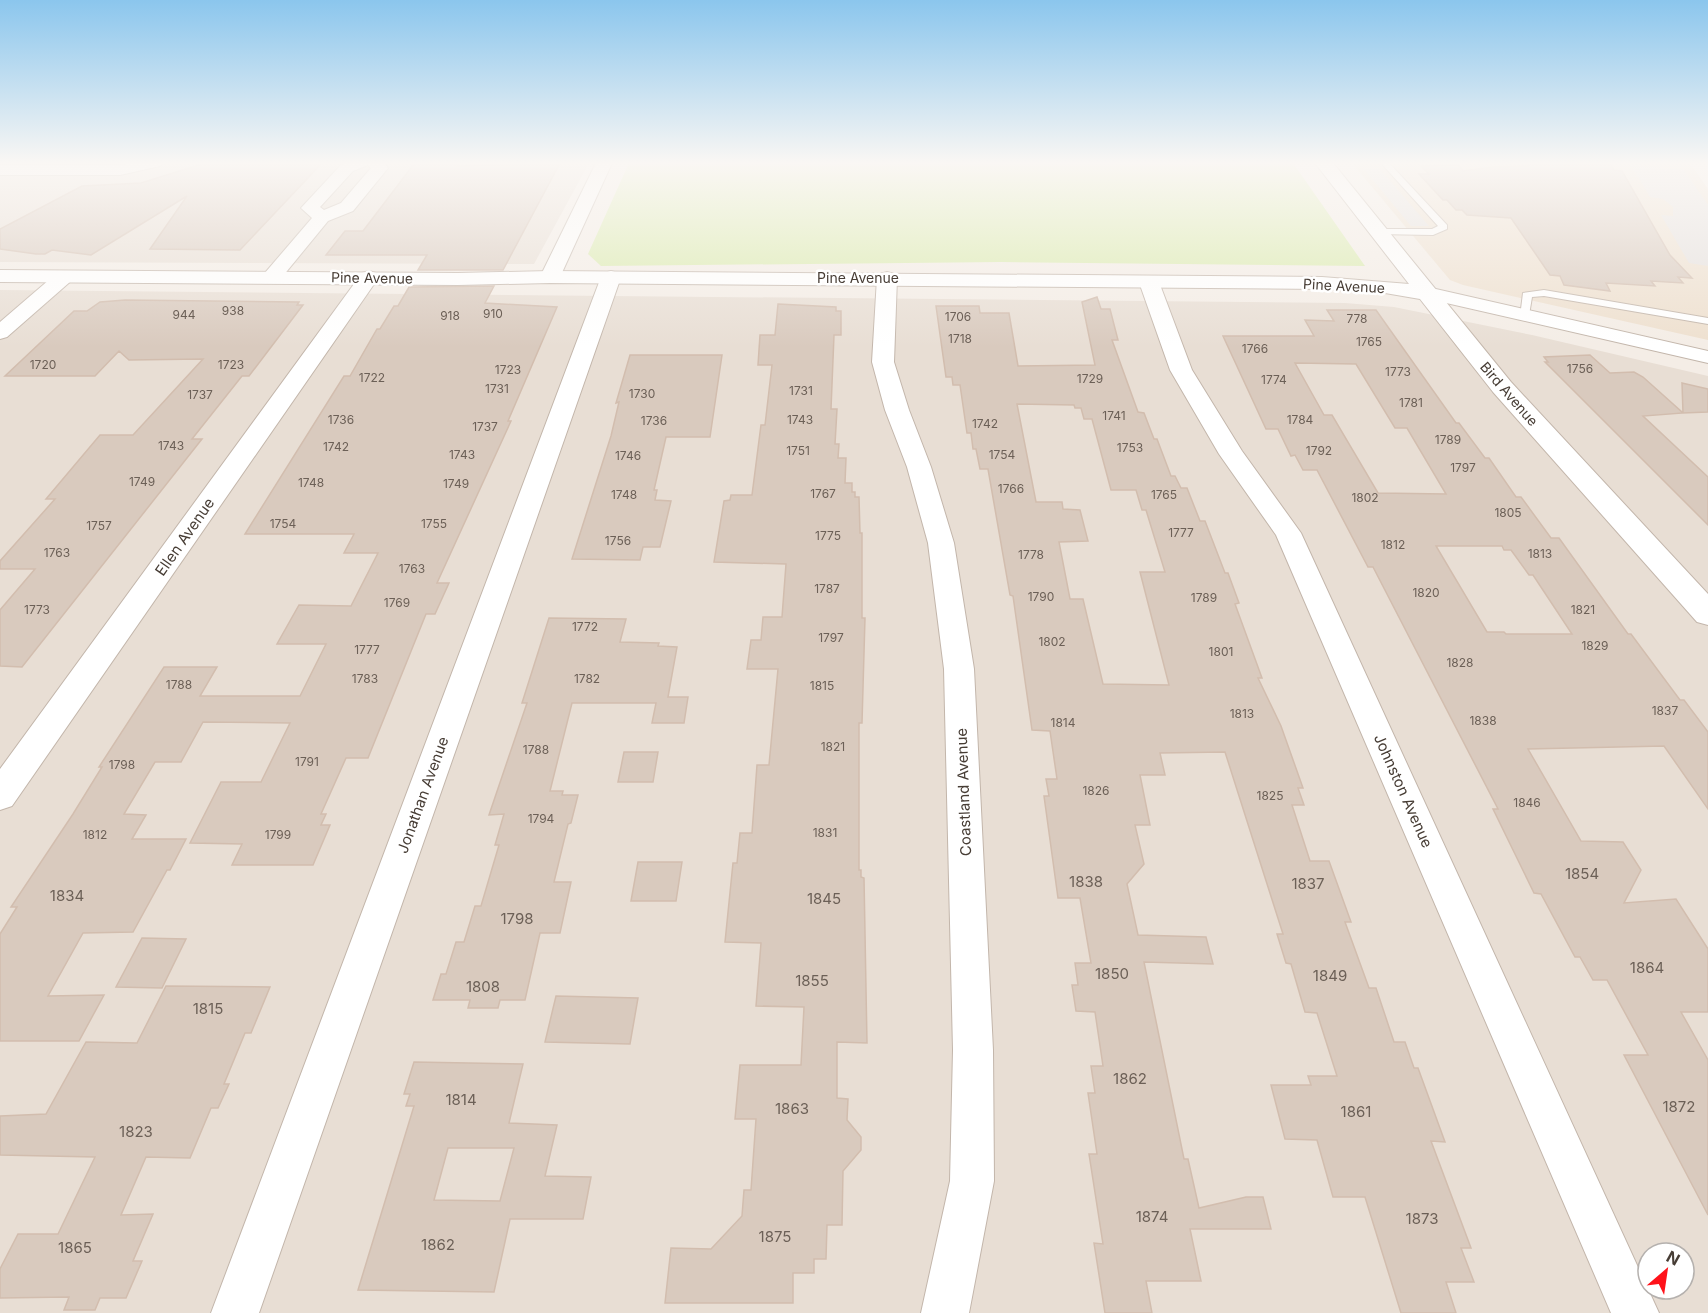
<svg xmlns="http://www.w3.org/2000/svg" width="1708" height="1313" font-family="Inter,sans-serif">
<rect width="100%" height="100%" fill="#f4ede6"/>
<path fill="#e8ded4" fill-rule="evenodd" d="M0,163H589L534,264L0,262Z
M0,290L1345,303L1394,307L1532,335L1708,376V1313H0ZM1648,1253H1684V1289H1648Z"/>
<path fill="#eee0cf" d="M1352,163H1690L1708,189V340L1463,285L1450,280Z"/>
<path fill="#daebad" d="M629,163H1293L1365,266L1001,262L601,266L588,254Z"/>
<path fill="#e5e1df" d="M1631,165L1684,170L1708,205V266L1689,263L1661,215L1673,216V207L1663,199L1650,197Z
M1363,168H1379L1429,226H1411Z"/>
<path fill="#d9cabe" stroke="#d2bdae" stroke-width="1.5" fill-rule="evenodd" d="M205,163H322L240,250L150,249L187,196L91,255L52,250L45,254H36L0,249V229L82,186L141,183Z
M420,163H459L457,166L560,163L503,270H418L427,255H326L345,231H363L414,164Z
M1527,163H1610L1614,170L1622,171L1670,255L1692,278L1678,277L1683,283L1651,281L1655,286L1606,283L1610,291L1564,285L1560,276L1550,275L1511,218L1467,215L1462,210H1456L1447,200H1443L1419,174H1429L1421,166L1458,165L1463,171L1492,167L1528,166Z
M494,286L485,303L557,307L508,421H511L437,583H449L435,614H426L368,758H346L321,814H326L321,825H330L313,865H232L242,844L190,843L221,782H261L290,723L203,722L181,762H155L124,814L146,815L132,839H186L170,870H167L133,932L83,933L48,996L104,995L79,1041H0V934L17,907H11L73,814L102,767H99L164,667H217L200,696H300L326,644H277L299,605L351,606L378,553H344L354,534H245L344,376H350L377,329H380L394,306H398L409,287Z
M1097,297L1101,309H1110L1118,340H1112L1138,412L1144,413L1154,439H1157L1171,476H1175L1181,488H1187L1200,521H1205L1225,573H1228L1239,603L1235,604L1262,678H1258L1281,726L1303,788H1298L1304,805H1292L1310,861H1329L1351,922H1345L1369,988H1376L1394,1042H1405L1414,1068H1418L1445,1142L1431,1141L1471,1248H1461L1474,1282H1446L1456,1313H1401L1365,1197H1333L1317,1140L1285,1139L1271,1085H1311L1308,1076H1337L1317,1013L1305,1012L1291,964L1286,963L1277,934H1283L1225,752L1160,753L1165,775H1140L1150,825H1135L1144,864L1127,884L1138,935L1206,937L1213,964L1144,962L1184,1159H1188L1199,1208L1246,1197H1263L1271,1229H1190L1201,1281H1146L1152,1313H1105L1094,1243L1103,1244L1089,1154H1097L1088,1093H1095L1091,1066H1103L1095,1012L1076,1011L1072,985H1078L1075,963H1091L1080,898H1058L1044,796H1049L1046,779H1057L1050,731L1032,730L1013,596L1010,595L988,469H980L976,449H973L971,433H967L960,385H953L952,377H946L936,306H979L980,313H1009L1018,366L1095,365L1082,302ZM1017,404L1074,405L1075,408H1081L1084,419H1092L1111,490H1136L1142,510H1146L1165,572H1140L1169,685L1103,684L1083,599H1070L1059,542L1088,541L1080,510L1063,509L1062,502H1036Z
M125,300L299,302L297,305H303L249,376H242L192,439H202L22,667L0,666V610L35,569H0V561L55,499H46L100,435H133L203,359L129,360L119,351L95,376H5L74,311H87L100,302Z
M778,304L836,307V311H841V335H834L831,409H837L835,444H839L838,458H846L845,483H852V492H855V497H859L860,533H862V618H865L862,723H859V870H861V877L864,878L867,1043L837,1042V1098L848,1099L847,1120L861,1137V1150L843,1171L842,1225H827L826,1259H814V1273H793V1303H665L671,1248L711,1249L742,1216L744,1190H751L756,1119H735L740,1065H801L804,1007L756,1006L761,943L725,942L733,863H737L740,833H752L757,765H769L778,669H747L751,640H761L763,617H782L786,564L714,562L724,501L730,500L731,495H752L761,425H765L772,365H758L760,335H775Z
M1327,310H1376L1456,423H1459L1485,458H1489L1516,497H1521L1551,538H1559L1628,634H1631L1680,700H1684L1708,732V809L1664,746L1528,749L1581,841L1623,842L1641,870L1624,903L1676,899L1708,949V1012H1681L1708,1060V1215L1624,1055H1648L1607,980H1593L1580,957H1575L1541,894L1534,893L1493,809H1498L1373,567H1368L1317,470H1303L1295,455L1291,456L1278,429H1266L1223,336H1314L1305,320L1334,321ZM1295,363L1356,364L1395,428H1407L1446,494L1378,493L1332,415H1324ZM1436,546H1502L1504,550H1511L1529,575H1533L1572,634H1506L1504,632H1487Z
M630,355H722L710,437H666L654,490H657L655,500L671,501L660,547H643L640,560L572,559L611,436L619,402L616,403Z
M1590,355L1610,373L1634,372L1643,377L1683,413L1643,416L1708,477V525L1545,362H1548L1544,357Z
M1682,383L1708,389V412L1683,413Z
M549,618L626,619L620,642L659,643L658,646L677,647L668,697H688L684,723H652L656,703H572L550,791H563L562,795H578L571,823L568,824L554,882H571L560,933H540L525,1000H500L498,1008H468L470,1000H433L441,974H446L456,942H464L475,906H481L499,845H495L504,814L489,815L527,703H522Z
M624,752H658L653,782H618Z
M638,862H682L676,901H631Z
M142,938L186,939L162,988L116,987Z
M166,986L270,987L251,1033H245L224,1084H229L218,1108H211L190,1158L146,1157L121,1215L153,1214L133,1261H142L126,1298H100L95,1310H64L69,1297L0,1298V1269L18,1234H58L95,1157L0,1155V1116L46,1114L86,1042L137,1043Z
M556,996L638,998L630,1044L545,1042Z
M414,1062L523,1064L509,1123L557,1125L545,1176L591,1177L583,1219H510L494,1292L358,1290L414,1106H406L410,1094H404ZM448,1148H514L500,1201L434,1200Z"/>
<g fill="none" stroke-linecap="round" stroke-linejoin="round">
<g stroke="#c3b6ab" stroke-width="2">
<path id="service" d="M1381,163H1389L1447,225V229L1433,235L1375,234L1373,232L1378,229H1432L1438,226Z
M1544,290L1708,318V324L1544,296L1532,297L1529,315L1520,317L1523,293Z"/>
</g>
<g stroke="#c3b6ab" stroke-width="2">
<path id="minor" d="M131,163H162L160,166L120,175H0V165H120Z
M346,163H384L388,168L353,211L328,221L278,282H264L261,278L264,274L312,218L301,208L341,165ZM368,165L371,168L341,203L324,210L320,207L353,171Z
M596,163H612L560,277L557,281H543L540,277Z
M64,271L71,273L74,277L71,281L7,337L0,339V322L57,273Z
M369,271L376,273L379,277L12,806L0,810V769L362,273Z
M611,271L618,273L621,277L259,1313H211L601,277L604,273Z
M887,272L894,274L897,278L894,362L909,410L931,467L954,543L974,669L993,1050L994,1181L969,1313H921L950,1181L953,1050L944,669L928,543L907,467L885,410L872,362L877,278L880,274Z
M1149,276L1156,278L1159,282L1192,370L1242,451L1301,533L1659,1313H1611L1276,535L1219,454L1170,370L1139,282L1142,278Z
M1427,287L1708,351V363L1420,297L1417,293L1420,289Z"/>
</g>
<g stroke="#c3b6ab" stroke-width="2">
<path id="tertiary" d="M1315,163H1333L1511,382L1708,594V625L1697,622L1493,392L1420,299L1385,293L1322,289L550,283L458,285L0,282V270L458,273L550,271L1322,277L1409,284Z"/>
</g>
<use href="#service" fill="#fff" fill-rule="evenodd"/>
<use href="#minor" fill="#fff" fill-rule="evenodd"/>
<use href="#tertiary" fill="#fff" fill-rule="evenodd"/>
</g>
<linearGradient id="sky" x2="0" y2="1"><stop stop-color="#8bc6ed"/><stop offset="0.47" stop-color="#faf7f4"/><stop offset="1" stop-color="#faf7f4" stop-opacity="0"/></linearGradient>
<rect width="1708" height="347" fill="url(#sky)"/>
<g text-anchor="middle" stroke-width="5" stroke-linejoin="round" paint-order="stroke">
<g font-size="12" fill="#6c6057">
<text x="233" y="315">938</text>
<text x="493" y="318">910</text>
<text x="184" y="319">944</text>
<text x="450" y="320">918</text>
<text x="958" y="321">1706</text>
<text x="1357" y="323">778</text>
<text x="960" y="343">1718</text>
<text x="1369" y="346">1765</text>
<text x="1255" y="353">1766</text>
<text x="43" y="369">1720</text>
<text x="231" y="369">1723</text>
<text x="1580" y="373">1756</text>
<text x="508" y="374">1723</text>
<text x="1398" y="376">1773</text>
<text x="372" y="382">1722</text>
<text x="1090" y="383">1729</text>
<text x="1274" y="384">1774</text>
<text x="497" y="393">1731</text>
<text x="801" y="395">1731</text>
<text x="642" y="398">1730</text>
<text x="200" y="399">1737</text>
<text x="1411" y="407">1781</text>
<text x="1114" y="420">1741</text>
<text x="341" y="424">1736</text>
<text x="800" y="424">1743</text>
<text x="1300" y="424">1784</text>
<text x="654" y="425">1736</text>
<text x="985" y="428">1742</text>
<text x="485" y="431">1737</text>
<text x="1448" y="444">1789</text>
<text x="171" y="450">1743</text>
<text x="336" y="451">1742</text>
<text x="1130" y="452">1753</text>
<text x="798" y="455">1751</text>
<text x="1319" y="455">1792</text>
<text x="462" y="459">1743</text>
<text x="1002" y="459">1754</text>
<text x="628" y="460">1746</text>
<text x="1463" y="472">1797</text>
<text x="142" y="486">1749</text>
<text x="311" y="487">1748</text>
<text x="456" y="488">1749</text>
<text x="1011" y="493">1766</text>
<text x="823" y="498">1767</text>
<text x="624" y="499">1748</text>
<text x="1164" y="499">1765</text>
<text x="1365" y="502">1802</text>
<text x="1508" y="517">1805</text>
<text x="283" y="528">1754</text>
<text x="434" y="528">1755</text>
<text x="99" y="530">1757</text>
<text x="1181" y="537">1777</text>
<text x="828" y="540">1775</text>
<text x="618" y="545">1756</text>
<text x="1393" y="549">1812</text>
<text x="57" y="557">1763</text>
<text x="1540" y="558">1813</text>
<text x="1031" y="559">1778</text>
<text x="412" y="573">1763</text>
<text x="827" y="593">1787</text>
<text x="1426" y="597">1820</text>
<text x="1041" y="601">1790</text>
<text x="1204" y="602">1789</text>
<text x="397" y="607">1769</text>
<text x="37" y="614">1773</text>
<text x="1583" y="614">1821</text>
<text x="585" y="631">1772</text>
<text x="831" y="642">1797</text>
<text x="1052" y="646">1802</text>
<text x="1595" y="650">1829</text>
<text x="367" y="654">1777</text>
<text x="1221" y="656">1801</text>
<text x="1460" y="667">1828</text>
<text x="365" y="683">1783</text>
<text x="587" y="683">1782</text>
<text x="179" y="689">1788</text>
<text x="822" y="690">1815</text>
<text x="1665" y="715">1837</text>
<text x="1242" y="718">1813</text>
<text x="1483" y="725">1838</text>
<text x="1063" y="727">1814</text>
<text x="833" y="751">1821</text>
<text x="536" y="754">1788</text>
<text x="307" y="766">1791</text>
<text x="122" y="769">1798</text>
<text x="1096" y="795">1826</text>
<text x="1270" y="800">1825</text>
<text x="1527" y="807">1846</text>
<text x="541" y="823">1794</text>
<text x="825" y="837">1831</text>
<text x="95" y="839">1812</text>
<text x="278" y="839">1799</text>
</g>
<g font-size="14" fill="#473d35" stroke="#fff">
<text transform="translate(372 278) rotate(1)" y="5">Pine Avenue</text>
<text x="858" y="283">Pine Avenue</text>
<text transform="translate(1344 286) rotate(3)" y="5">Pine Avenue</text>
<text transform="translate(1509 394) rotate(49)" y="5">Bird Avenue</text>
</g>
<g font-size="15" fill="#473d35" stroke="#fff">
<text transform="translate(185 537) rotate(-55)" y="5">Ellen Avenue</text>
<text transform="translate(1403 791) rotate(66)" y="5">Johnston Avenue</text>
<text transform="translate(964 792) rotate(-92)" y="5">Coastland Avenue</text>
<text transform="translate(423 795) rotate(-70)" y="5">Jonathan Avenue</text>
</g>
<g font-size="15" fill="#6c6057">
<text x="1582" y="879">1854</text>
<text x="1086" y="887">1838</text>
<text x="1308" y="889">1837</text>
<text x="67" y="901">1834</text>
<text x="824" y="904">1845</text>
<text x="517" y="924">1798</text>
<text x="1647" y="973">1864</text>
<text x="1112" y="979">1850</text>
<text x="1330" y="981">1849</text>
<text x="812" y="986">1855</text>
<text x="483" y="992">1808</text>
<text x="208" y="1014">1815</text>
<text x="1130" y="1084">1862</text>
<text x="461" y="1105">1814</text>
<text x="1679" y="1112">1872</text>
<text x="792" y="1114">1863</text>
<text x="1356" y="1117">1861</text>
<text x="136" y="1137">1823</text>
<text x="1152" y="1222">1874</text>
<text x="1422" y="1224">1873</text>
<text x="775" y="1242">1875</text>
<text x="438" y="1250">1862</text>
<text x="75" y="1253">1865</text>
</g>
</g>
<g transform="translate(1666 1271) rotate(29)"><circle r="28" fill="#ffffff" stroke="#b5b1ae" stroke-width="1.5"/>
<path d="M0-4.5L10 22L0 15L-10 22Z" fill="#ff121a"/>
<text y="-9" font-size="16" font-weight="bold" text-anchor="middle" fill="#473d35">N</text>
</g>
</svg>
